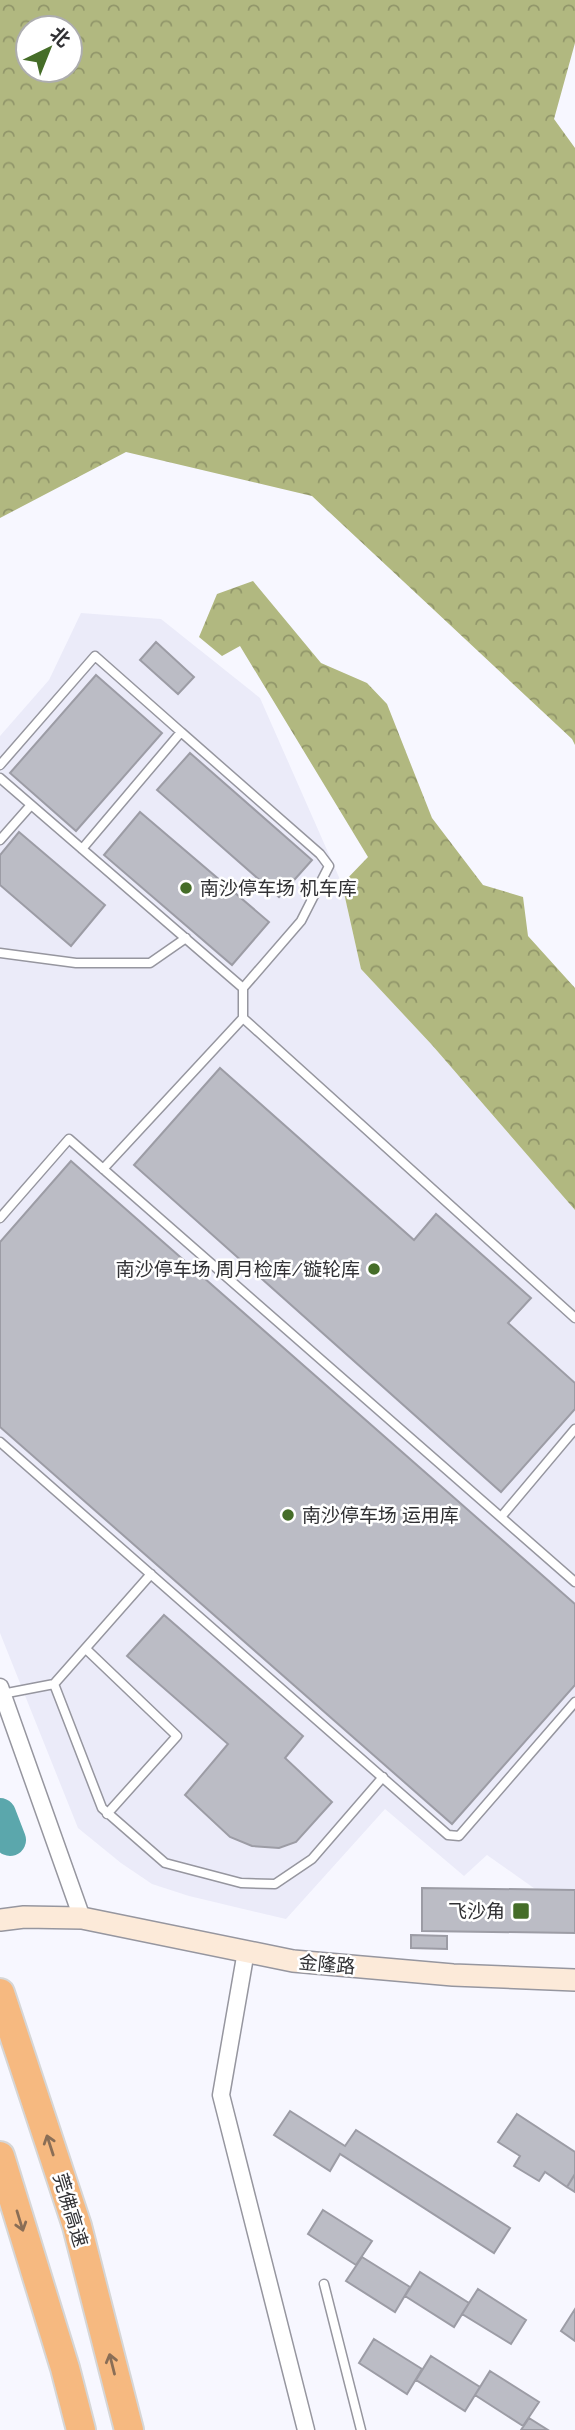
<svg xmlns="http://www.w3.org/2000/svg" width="575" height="2430" font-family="Raleway,'Noto Sans SC',sans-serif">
<defs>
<pattern id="forest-crowns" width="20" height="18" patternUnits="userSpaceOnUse" patternTransform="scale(1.75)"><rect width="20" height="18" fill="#b1b880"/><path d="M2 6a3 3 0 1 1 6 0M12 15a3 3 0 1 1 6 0" fill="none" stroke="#91966a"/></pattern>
</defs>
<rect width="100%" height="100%" fill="#f7f7ff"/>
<path fill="#ebebf9" d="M81,613L161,619L260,698L342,884L361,969L432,1045L575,1210V1904L538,1891L487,1855L464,1876L385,1809L286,1919L189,1896L152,1884L121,1863L78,1828L0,1633V736L49,680Z"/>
<path fill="url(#forest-crowns)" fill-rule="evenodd" d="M0,0H575V43L554,119L575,148V745L572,739L312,496L126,452L0,518ZM70,28V70H28V28Z
M253,581L321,663L367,683L387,704L432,818L483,885L523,897L528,936L575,988V1210L432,1045L361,969L342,884L368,857L240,646L222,656L199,637L217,594Z"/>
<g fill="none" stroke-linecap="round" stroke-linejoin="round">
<path stroke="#5ba7ac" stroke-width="32" d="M0,1814L10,1840"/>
</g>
<path fill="#bbbcc5" stroke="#9c9ca5" stroke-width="2" d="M156,642L194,677L178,694L140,660Z
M96,675L162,733L76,831L10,773Z
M190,753L312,860L279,897L157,790Z
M140,812L269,922L232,965L104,855Z
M19,832L105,905L71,946L0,885V855Z
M220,1068L414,1240L436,1214L531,1298L508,1323L575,1383V1409L501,1492L134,1165Z
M71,1161L575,1604V1685L452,1824L0,1427V1242Z
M164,1615L303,1736L285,1758L332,1802L296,1842L279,1848L252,1846L230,1837L185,1795L228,1744L127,1656Z
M422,1888L575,1890V1933L422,1931Z
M411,1935L447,1936V1949L411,1948Z
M290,2111L345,2146L356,2130L510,2228L494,2253L340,2154L330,2171L274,2135Z
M517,2114L575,2152V2174L567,2187L545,2172L539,2181L514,2166L520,2156L498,2142Z
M575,2174V2192L567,2187Z
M323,2210L372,2241L356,2265L308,2234Z
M362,2257L410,2287L395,2312L346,2281Z
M420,2272L469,2303L454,2327L405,2296Z
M478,2289L526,2320L511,2344L462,2314Z
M575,2309V2341L561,2331Z
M374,2339L422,2369L407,2394L359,2363Z
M431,2356L480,2387L465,2411L416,2380Z
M490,2371L539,2402L523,2426L475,2395Z
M529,2418L548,2430H521Z"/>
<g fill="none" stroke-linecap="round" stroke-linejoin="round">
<g stroke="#96969f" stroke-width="11">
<path id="service" d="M181,732L320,854L329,866L301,921L243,988
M0,765L95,656L181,732L82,849
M0,778L243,988V1018
M0,840L31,805
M0,953L76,963H150L186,938
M103,1169L243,1018L575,1318
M0,1218L69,1139L575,1582
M0,1442L448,1835L459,1836L575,1702
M501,1517L575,1429
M86,1649L177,1736L107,1814
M54,1684L102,1808L165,1863L241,1883L275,1884L312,1859L383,1777
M2,1694L54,1684L151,1574
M324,2284L361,2430"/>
</g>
<g stroke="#96969f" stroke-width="19">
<path id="minor" d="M0,1687L82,1918
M246,1951L221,2095L306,2430"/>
</g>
<g stroke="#96969f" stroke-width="24">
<path id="secondary" d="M0,1920L24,1917L82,1918L293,1961L453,1975L575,1980"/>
</g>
<g stroke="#d6d6d6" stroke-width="32">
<path id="motorway" d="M0,1993L77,2226L129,2430
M0,2156L65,2368L81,2430"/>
</g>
<use href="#service" stroke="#fff" stroke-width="8"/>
<use href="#minor" stroke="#fff" stroke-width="16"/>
<use href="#secondary" stroke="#fcead9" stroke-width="21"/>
<use href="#motorway" stroke="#f6b980" stroke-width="28"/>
</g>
<defs><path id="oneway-shaft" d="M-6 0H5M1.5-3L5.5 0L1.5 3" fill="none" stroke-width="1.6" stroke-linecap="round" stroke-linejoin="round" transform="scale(1.75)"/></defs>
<g stroke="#8a6e56">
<use href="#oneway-shaft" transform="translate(50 2145) rotate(-108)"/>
<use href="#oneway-shaft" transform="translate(20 2221) rotate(73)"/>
<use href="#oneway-shaft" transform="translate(112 2364) rotate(-104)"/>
</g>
<g fill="#456d28" stroke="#fff" stroke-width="2.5">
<circle cx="186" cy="888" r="7"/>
<circle cx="374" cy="1269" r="7"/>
<circle cx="288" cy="1515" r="7"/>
<rect x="512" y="1902" width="18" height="18" rx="3.5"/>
</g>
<g text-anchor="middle" stroke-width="5" stroke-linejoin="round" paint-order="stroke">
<g font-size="19" fill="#313134" stroke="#fff" text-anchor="start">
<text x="200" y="895">南沙停车场 机车库</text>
<text x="360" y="1276" text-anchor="end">南沙停车场 周月检库/镟轮库</text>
<text x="302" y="1522">南沙停车场 运用库</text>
<text x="505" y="1918" text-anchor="end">飞沙角</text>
</g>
<g font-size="19" fill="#313134" stroke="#fff">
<text transform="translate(327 1964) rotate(5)" y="7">金隆路</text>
<text transform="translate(71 2210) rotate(73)" y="7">莞佛高速</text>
</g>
</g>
<g transform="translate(49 49) rotate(43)"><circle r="33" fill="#ffffff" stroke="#adadae" stroke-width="2"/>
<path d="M0-5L12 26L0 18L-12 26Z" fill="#456d28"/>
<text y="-10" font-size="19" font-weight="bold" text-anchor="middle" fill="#313134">北</text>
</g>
</svg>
